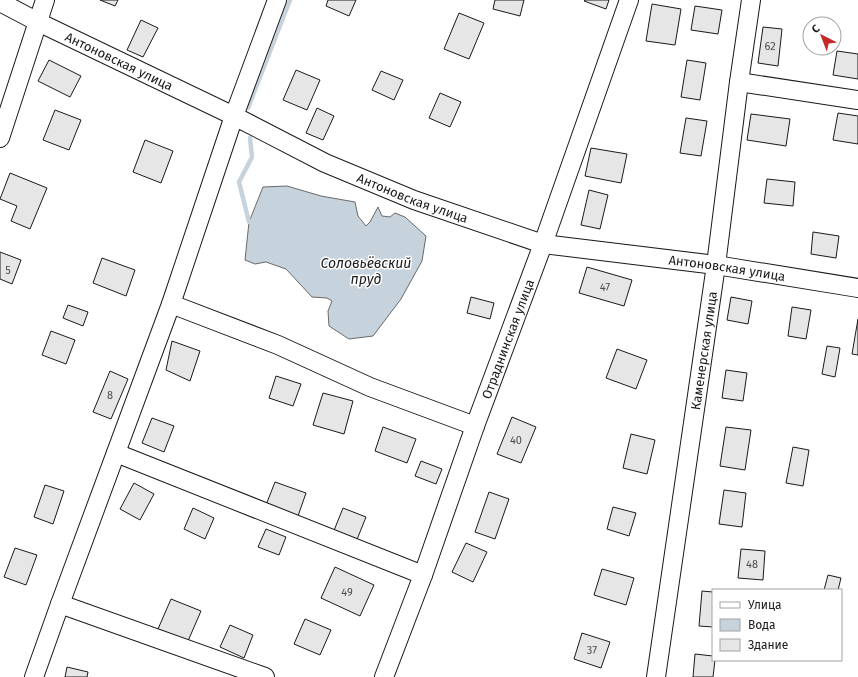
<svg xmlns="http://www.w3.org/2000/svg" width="858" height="677" font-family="'Fira Sans',sans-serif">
<rect width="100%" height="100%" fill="#fff"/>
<path fill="#c6d2dc" stroke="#6a6a6a" d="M287,186L321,196L355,202L358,216L366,226L370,222L378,207L382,216L390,217L395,213L405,217L426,236L422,261L401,299L373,336L349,339L329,326L328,311L332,301L327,298L312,297L286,269L266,262L255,264L245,260L249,222L263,187Z"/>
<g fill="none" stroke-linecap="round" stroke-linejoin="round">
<path stroke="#c6d2dc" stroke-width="4.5" d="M248,108L290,0
M249,222L239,182L252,157L250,138"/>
</g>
<path fill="#e6e6e6" stroke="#1a1a1a" d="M100,0H118L115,6Z
M328,0H356L349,16L326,6Z
M495,0H524L520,16L493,9Z
M585,0H609L606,9L584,1Z
M652,4L681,9L675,45L646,41Z
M695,6L722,10L718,34L691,30Z
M459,13L484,23L469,59L444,49Z
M141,20L158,28L143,57L127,50Z
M763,27L782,29L778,66L758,63Z
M837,51L858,54V79L833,75Z
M49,60L81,76L70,97L38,81Z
M687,60L706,63L700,100L681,97Z
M296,70L320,80L307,110L283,100Z
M381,71L403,80L394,100L372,90Z
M440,93L461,102L450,127L429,118Z
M317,108L334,116L323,140L306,133Z
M55,110L81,120L69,150L43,140Z
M838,113L858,116V144L833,140Z
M751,114L790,119L786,146L747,140Z
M686,118L707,121L701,156L680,153Z
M145,140L173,151L161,183L133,172Z
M591,148L627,154L621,183L585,176Z
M10,173L47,188L30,229L11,221L17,206L0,199Z
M767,179L795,182L793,206L764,203Z
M589,190L608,195L600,229L581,225Z
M813,232L839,236L836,258L811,254Z
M0,252L21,260L12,284L0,279Z
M102,258L135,270L126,296L93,283Z
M587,267L632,280L624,306L579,293Z
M471,297L494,303L490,319L467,313Z
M731,297L752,301L748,324L727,320Z
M68,305L88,312L83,326L63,318Z
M792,307L811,310L806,339L788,336Z
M858,319V355L852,354Z
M51,331L75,340L66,364L42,355Z
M172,341L200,351L190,381L166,370Z
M827,346L840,348L835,377L822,374Z
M617,349L647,360L636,389L606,378Z
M726,370L747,373L743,401L722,398Z
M110,371L128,379L111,419L93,412Z
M276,376L301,384L293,406L269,398Z
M323,393L353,401L344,434L313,425Z
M512,417L536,427L521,463L497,454Z
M152,418L174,426L164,452L142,443Z
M383,427L416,439L407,463L375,451Z
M726,427L751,430L745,470L720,466Z
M631,434L655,440L647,474L623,468Z
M793,447L809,450L803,486L786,483Z
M421,461L442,469L436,484L415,476Z
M275,482L306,493L298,516L266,505Z
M134,483L154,494L140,520L120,509Z
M45,485L64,491L53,524L34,517Z
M724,490L746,493L742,527L719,524Z
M489,492L509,499L495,539L475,532Z
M613,507L636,513L629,536L607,529Z
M193,508L214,518L205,539L184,529Z
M343,508L366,517L354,547L331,538Z
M266,529L286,537L279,555L258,547Z
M466,543L487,552L473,582L452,572Z
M15,548L37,555L26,585L4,577Z
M741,549L765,551L763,580L738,578Z
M335,567L374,585L360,616L321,598Z
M602,569L634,578L626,605L594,595Z
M828,575L841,578L838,590H824Z
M702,591L713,592V627L699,626Z
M171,599L201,611L188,641L158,629Z
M305,619L331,630L320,655L294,644Z
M230,625L253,635L244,658L220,647Z
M582,633L610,642L601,668L574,659Z
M695,654L713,656V660H715L713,677H693Z
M67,667L88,672L87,677H65Z"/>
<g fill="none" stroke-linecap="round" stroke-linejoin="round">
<g stroke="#1a1a1a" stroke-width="20">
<g id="minor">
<path id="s1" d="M0,2L38,22L234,116L325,163L414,200L543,244L716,265L858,288"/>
<path d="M739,82L858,100"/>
<path d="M0,138L45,0"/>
<path d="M171,304L278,345L370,387L475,426"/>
<path d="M116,453L423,575"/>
<path d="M60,604L265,677"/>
<path d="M34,677L60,604L171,304L234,116L277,0"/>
<path id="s2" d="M384,677L423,575L475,426L543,244L629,0"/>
<path id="s3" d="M656,677L716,265L739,82L751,0"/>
</g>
</g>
<use href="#minor" stroke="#fff" stroke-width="18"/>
</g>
<g text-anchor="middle" stroke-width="3" stroke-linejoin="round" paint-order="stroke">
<g font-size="11" fill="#4d4d4d">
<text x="770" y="50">62</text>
<text x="8" y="274">5</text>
<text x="605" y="291">47</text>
<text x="110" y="399">8</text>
<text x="516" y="444">40</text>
<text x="752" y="568">48</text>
<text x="347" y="596">49</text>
<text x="592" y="654">37</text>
</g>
<g font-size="13" fill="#1a1a1a" stroke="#fff">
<text dy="5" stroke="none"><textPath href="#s1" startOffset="133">Антоновская улица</textPath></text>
<text dy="5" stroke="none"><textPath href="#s1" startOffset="457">Антоновская улица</textPath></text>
<text dy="5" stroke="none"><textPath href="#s1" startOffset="781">Антоновская улица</textPath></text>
<text dy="5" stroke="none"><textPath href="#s2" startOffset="360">Отраднинская улица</textPath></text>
<text dy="5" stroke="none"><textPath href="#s3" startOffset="330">Каменерская улица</textPath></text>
</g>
<g font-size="14" font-style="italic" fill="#1a1a1a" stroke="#fff">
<text x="366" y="268">Соловьёвский<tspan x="366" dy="16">пруд</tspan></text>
</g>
</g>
<rect x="712" y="589" width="130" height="72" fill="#ffffff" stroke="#a3a3a3"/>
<rect x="720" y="602" width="20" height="6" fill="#ffffff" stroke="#a3a3a3"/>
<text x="748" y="609" font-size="12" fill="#1a1a1a">Улица</text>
<rect x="720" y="619" width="20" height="12" fill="#c6d2dc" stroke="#a3a3a3"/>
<text x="748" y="629" font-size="12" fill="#1a1a1a">Вода</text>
<rect x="720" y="639" width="20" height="12" fill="#e6e6e6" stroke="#a3a3a3"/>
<text x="748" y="649" font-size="12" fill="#1a1a1a">Здание</text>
<g transform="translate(822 36) rotate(318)"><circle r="19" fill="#ffffff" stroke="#a3a3a3"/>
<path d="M0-3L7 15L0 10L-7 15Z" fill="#c62828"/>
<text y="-6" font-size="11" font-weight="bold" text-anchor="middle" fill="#1a1a1a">С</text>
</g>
</svg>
